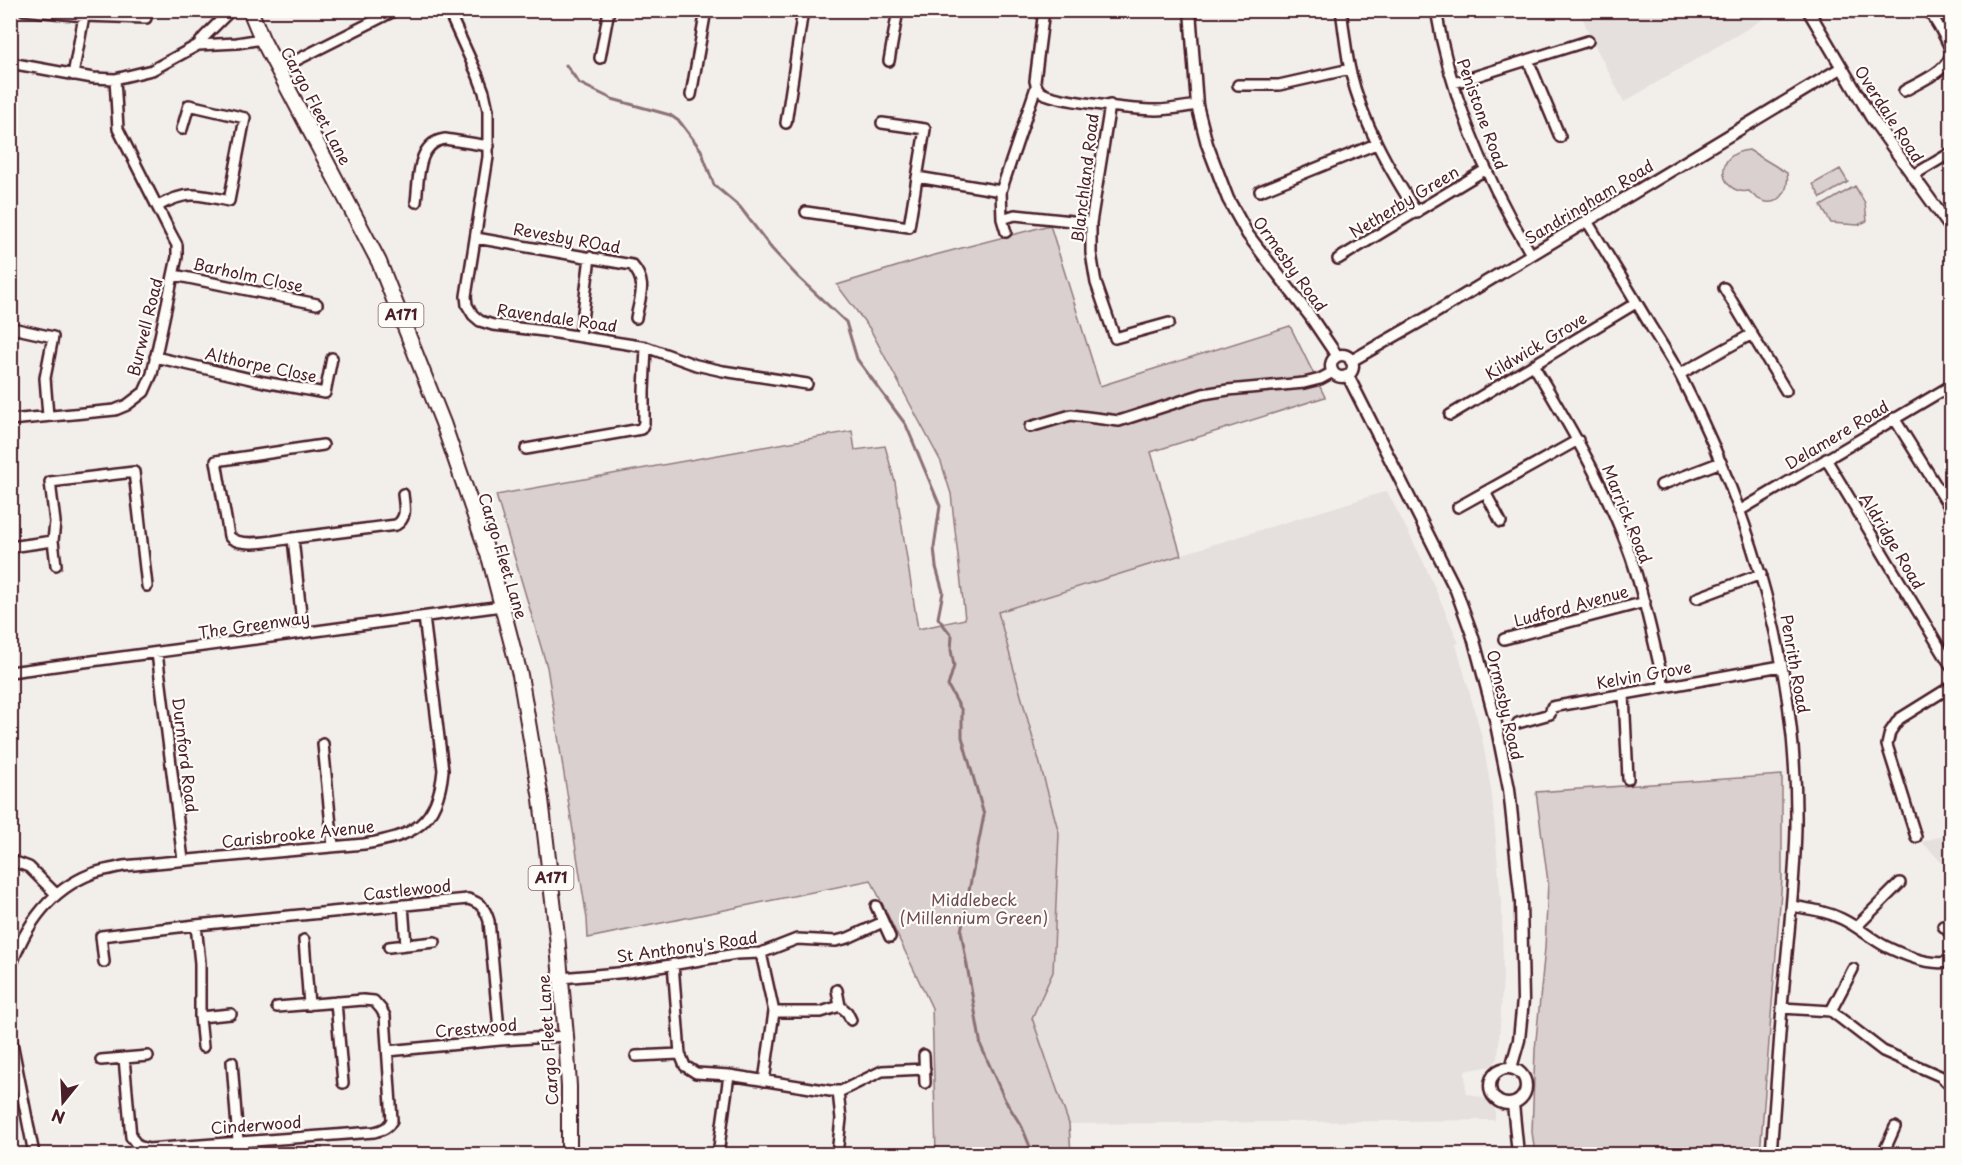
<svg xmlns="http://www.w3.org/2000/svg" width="1962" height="1165" font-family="'Playpen Sans',sans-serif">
<rect width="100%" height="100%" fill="#f2efeb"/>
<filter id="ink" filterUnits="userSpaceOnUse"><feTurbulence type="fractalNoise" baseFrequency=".0167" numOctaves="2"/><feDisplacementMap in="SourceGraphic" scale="12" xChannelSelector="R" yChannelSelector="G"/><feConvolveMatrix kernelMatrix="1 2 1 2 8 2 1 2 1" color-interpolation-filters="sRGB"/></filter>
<g filter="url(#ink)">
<path fill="#e5dfdd" d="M1580,11H1777L1624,102L1589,34Z
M1387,491L1423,561L1459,643L1456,644L1482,737L1492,795L1502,913L1503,975L1498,1059L1491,1066L1465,1071L1466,1093L1486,1099L1493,1103L1495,1107V1120L1069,1124L1032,1018L1053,972L998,611Z
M1951,833H1952L1951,872L1922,842Z"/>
<path fill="#d9d0cf" stroke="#92787d" stroke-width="1.5" d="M1749,150L1787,173C1791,200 1768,213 1749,191C1720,196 1711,153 1749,150Z
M1840,169L1848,182L1821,198L1813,184Z
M1855,186L1865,203L1867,221L1858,225L1831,223L1821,206Z
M1050,225L1100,386L1290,326L1325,397L1151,452L1181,555L998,612L1059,833L1053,972L1032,1018L1069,1124L1071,1154H936L932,1008L871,880L588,938L587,919L547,667L496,495L852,431L855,450L885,446L895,482L918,629L965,619L951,494L941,462L870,329L837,285L931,256Z
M1782,775V879L1760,1154H1535L1532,1132L1535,1050L1545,948L1548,882L1536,792Z
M322,1147V1154H226Z"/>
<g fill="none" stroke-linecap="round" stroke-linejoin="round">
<path stroke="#8b6f75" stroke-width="3" d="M566,65L579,83L612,99L670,115L680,122L701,150L714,185L740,207L772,249L798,277L846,322L857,359L906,425L940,506L934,547L936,567L943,592L938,618L952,636L951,650L954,666L948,686L962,711V737L984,815L961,931L981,1046L1005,1100L1022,1127L1033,1154"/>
<g stroke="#4a1f2b" stroke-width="14">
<path id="minor" d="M24,10L84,16L146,18L148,10
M448,10L478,76L484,92L488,110V157L466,296L467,305L473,315L480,321L493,325L544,331L646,347L696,365L723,371L807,384
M1044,10L1035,81C1036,85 1037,89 1041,92C1053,101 1138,110 1156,110C1169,110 1184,107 1197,105
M1341,10C1344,30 1346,51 1350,70C1363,124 1388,167 1417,213
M1436,10C1450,98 1486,179 1531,254
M1853,12L1856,10
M198,45L204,37L231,10
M600,58L609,10
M1528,60L1560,137
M889,61L898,10
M10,63L93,78L115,79L152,70L198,45L237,43L262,39
M279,69L396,10
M73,75L84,16
M1454,83L1588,41
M1238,85H1279L1350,69
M1904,91C1917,83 1956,68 1950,49C1946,36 1936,23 1929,10
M691,95L706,10
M1110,105L1091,223V253L1096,283L1115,338L1169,323
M786,123L803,10
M1912,176L1952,152
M917,177L1001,191
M1260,191L1376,144
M416,202C419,180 416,143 445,139L489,146
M158,206C187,190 198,194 229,201L245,118L189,105L182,129
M806,212L909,227L925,129L882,123
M1002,219L1015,215L1091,223
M1587,221C1608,256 1630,291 1651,327C1661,343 1672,360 1681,377C1752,515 1798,670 1796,826C1795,887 1787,947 1782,1007C1778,1056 1775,1105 1771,1154
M1006,232L1002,219L1001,191L1036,87
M476,238L632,265C648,283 640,296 636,318
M1338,259L1485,170
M174,275L317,304
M1724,288L1786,391
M10,334L12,328L53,337L45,378L48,416
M580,336L590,257
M155,357L264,382L325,393L332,358
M1534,366C1571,428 1607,489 1631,557C1645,599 1654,643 1664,686
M1680,374L1752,334
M1450,415L1636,303
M1894,418L1952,511
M10,420L115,410L127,405L144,392L152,374L177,257V245L170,232L118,129L115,79
M1030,427L1071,415L1119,421L1203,394L1228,390L1304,383L1320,379L1333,372
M526,449L641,429L644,423V391L646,347
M1826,459L1952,668
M1661,485L1721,462
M1485,492L1501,522
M1458,507L1578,440
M1739,511L1952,385
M293,538L396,525C408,518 404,505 403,494
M53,541L56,565
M10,547L53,541L55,522L50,482L134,472L147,586
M1697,598L1761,574
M303,633L293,538C277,540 239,549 229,536L216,461L323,445
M1504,639L1645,602
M157,653L183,860
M10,672L502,606
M1624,694L1628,779
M1518,723L1550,714L1552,707L1781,666
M323,744L333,846
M1916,837L1887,745L1890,732L1899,719L1952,686
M10,860L29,867L56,894
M403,905L406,945L435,942
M876,906L890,937
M1792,906C1809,909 1826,911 1842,919C1857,926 1870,938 1885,946C1903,955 1932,967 1952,961
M196,925L200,963V1017L231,1014
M1943,926L1952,935
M1856,927L1900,883
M304,940L309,1005
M389,947L406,945
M761,953L774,1012L764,1081
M104,962L101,936L196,925L468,899C481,903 485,908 489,921L500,1040
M673,964L680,1054L685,1066L696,1073L729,1075L830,1091H841L882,1071L925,1069
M10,970C24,927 48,891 91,874C101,870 112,869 123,866L364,844C413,836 438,825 443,770L424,617
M561,978L629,972L736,954L761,953L797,939L836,941L848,938L883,922
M837,990L840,1006L847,1012L851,1020
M336,1002L343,1083
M1782,1008L1831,1011L1883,1051L1940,1076L1952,1087
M1831,1011L1853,969
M774,1012H821L840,1006
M200,1017L203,1047
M10,1032L34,1154
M388,1051L500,1040L566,1036
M924,1055L925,1083
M636,1056L680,1054
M124,1058L131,1137L138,1146L148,1149L374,1132C383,1130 388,1128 392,1120L385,1016L381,1009L374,1001L363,1000L277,1007
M101,1060L148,1056
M232,1062L238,1141
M718,1154L729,1075
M837,1154L841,1119L838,1091
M1883,1154L1895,1127"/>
</g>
<g stroke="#4a1f2b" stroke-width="15">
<path id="tertiary" d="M1190,10L1197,105L1207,144L1228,199L1248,235L1310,316L1337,356
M1808,10L1871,117L1952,230
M1331 366a11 11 0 1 1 22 0a11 11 0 1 1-22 0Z
M1351,361L1428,317L1841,68
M1348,376L1456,590L1473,637L1495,719L1509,789L1521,902L1523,1000L1519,1040L1511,1068
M1490 1086a18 18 0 1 1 36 0a18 18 0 1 1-36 0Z
M1513,1104L1518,1154"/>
</g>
<g stroke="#4a1f2b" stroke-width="18">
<path id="primary" d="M250,10L262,39L379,262L443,423L490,560L520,675L541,799L557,935L566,1036L569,1087V1154"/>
</g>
<use href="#minor" stroke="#fdfcf7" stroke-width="9"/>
<use href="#tertiary" stroke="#fdfcf7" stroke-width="10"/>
<use href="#primary" stroke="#fdfcf7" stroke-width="14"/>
</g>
</g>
<g text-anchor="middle" stroke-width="4.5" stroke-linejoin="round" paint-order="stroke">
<g fill="#fdfcf7" stroke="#806168" stroke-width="1.5">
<rect x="378.5" y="303" width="45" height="24" rx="4.5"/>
<rect x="528.5" y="866" width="45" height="24" rx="4.5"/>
</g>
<g font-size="15" font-weight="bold" fill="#4a1f2b">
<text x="401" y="320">A171</text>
<text x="551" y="883">A171</text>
</g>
<g font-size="16" fill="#4a1f2b" stroke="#fdfcf7">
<text transform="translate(316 106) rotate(62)" y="6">Cargo Fleet Lane</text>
<text transform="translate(1482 114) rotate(70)" y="6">Penistone Road</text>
<text transform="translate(1889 114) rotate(57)" y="6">Overdale Road</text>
<text transform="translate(1085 178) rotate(-83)" y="6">Blanchland Road</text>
<text transform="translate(1404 202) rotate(-31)" y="6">Netherby Green</text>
<text transform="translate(1589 202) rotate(-31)" y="6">Sandringham Road</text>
<text transform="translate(567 238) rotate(10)" y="6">Revesby ROad</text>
<text transform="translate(1290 264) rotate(54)" y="6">Ormesby Road</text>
<text transform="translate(248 275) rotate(12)" y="6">Barholm Close</text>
<text transform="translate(557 318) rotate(8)" y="6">Ravendale Road</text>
<text transform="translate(145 327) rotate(-76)" y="6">Burwell Road</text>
<text transform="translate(1536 346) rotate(-31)" y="6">Kildwick Grove</text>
<text transform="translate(261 365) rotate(12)" y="6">Althorpe Close</text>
<text transform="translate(1837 435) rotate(-31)" y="6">Delamere Road</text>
<text transform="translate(1627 514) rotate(68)" y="6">Marrick Road</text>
<text transform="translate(1892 541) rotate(59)" y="6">Aldridge Road</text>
<text transform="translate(503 556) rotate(73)" y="6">Cargo Fleet Lane</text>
<text transform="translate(1571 606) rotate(-15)" y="6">Ludford Avenue</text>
<text transform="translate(254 625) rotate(-8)" y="6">The Greenway</text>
<text transform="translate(1795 664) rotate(80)" y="6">Penrith Road</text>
<text transform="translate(1644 675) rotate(-10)" y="6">Kelvin Grove</text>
<text transform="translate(1505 705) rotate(77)" y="6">Ormesby Road</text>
<text transform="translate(185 755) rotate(83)" y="6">Durnford Road</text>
<text transform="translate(298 834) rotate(-6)" y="6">Carisbrooke Avenue</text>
<text transform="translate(407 890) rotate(-6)" y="6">Castlewood</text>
<text transform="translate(687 947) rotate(-8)" y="6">St Anthony's Road</text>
<text transform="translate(476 1028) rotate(-5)" y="6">Crestwood</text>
<text transform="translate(548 1040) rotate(-94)" y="6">Cargo Fleet Lane</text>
<text transform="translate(256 1125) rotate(-4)" y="6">Cinderwood</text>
</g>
<g font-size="16" fill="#6e4b54" stroke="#fdfcf7">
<text x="974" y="906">Middlebeck<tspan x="974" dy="18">(Millennium Green)</tspan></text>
</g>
</g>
<rect width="1962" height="1165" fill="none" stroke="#fdfcf7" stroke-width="36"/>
<rect x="18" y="18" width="1926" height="1129" fill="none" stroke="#4a1f2b" stroke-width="2" filter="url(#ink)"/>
<g transform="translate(63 1102) rotate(198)" stroke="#fdfcf7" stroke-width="4.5" paint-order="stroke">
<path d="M0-4.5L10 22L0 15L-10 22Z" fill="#4a1f2b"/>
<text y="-9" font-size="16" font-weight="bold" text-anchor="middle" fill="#4a1f2b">N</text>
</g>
</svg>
